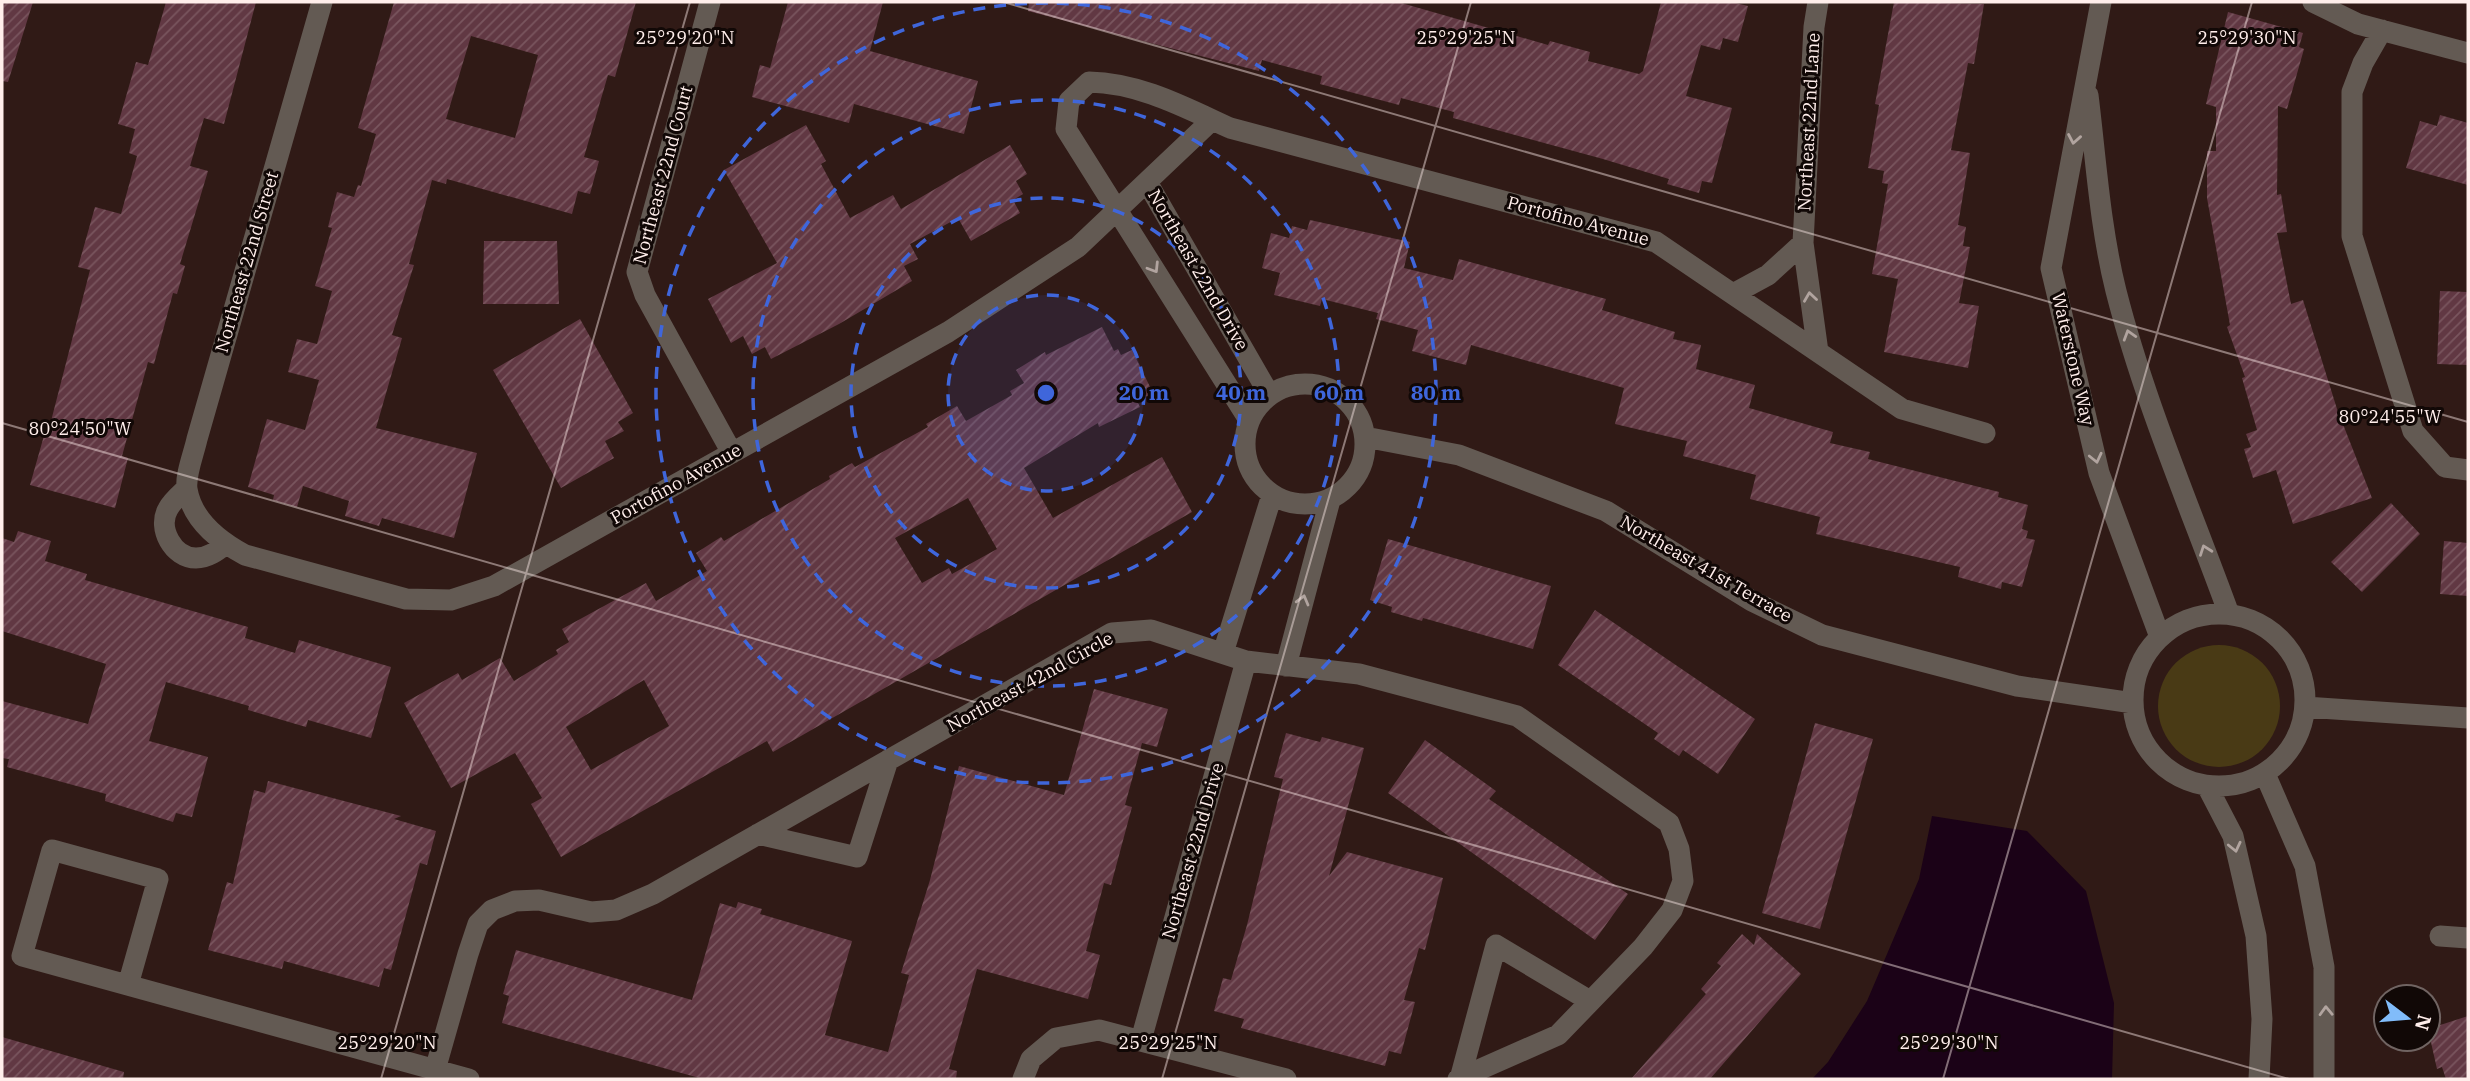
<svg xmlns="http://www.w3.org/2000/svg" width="2470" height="1081" font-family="'IBM Plex Serif',serif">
<defs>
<pattern id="building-hatch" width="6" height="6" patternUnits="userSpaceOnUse" patternTransform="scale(1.75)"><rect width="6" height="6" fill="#613843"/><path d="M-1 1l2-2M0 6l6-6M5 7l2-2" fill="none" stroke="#79555e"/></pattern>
</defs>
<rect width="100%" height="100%" fill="#301a16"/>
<path fill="#493a15" d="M2158 706a61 61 0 1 1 122 0a61 61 0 1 1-122 0Z"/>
<path fill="#1b0217" d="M1932,816L2027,831L2086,891L2114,1003L2112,1079H1812L1828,1062L1867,1001L1919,879Z"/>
<path fill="url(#building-hatch)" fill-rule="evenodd" d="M2,2H33L8,82L2,81Z
M166,2H256L224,124L204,118L190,166L208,171L180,264L185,266L177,294L173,293L154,364L148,362L122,456L128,458L115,508L30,485L47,425H50L90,270L78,267L95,207L121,214L137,156L129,153L135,129L118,124L136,62L148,65Z
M394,2H636L615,77L608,75L584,157L599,161L590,194L578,191L572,214L447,179L446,184L432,180L409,264L414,265L392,335L402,338L376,428L477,453L454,538L382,518L379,526L345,516L349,501L303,486L297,507L273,500L274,495L248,487L267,419L305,430L319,380L288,372L297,339L317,344L332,291L315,286L332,228L328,227L337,192L354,197L358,185L361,186L376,134L358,128ZM471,36L538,55L515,138L446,119Z
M788,2H883L870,51L978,81L964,134L854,104L849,123L752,97L760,65L770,68Z
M1029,2H1398L1548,45L1550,41L1590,52L1588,61L1639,74L1643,71L1661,2H1732L1748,6L1738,42L1723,38L1720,50L1701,45L1686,96L1732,108L1712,183L1702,181L1699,193L1667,184L1669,179L1603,159L1453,118L1454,112L1401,98L1399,105L1320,84L1322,76L1262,60L1259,71L1108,32L1028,11Z
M1894,2L1984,4L1974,64L1968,63L1951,150L1970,153L1958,225L1966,227L1963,246L1970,247L1959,303L1979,306L1968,368L1884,352L1898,279L1872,274L1888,184L1882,183L1884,171L1868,168L1879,105L1875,104Z
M2228,12L2303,33L2299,47L2304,49L2287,109L2278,106L2277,195L2281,194L2287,232L2277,233L2291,304L2303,300L2337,409L2372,498L2293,524L2276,470L2253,478L2244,449L2251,447L2246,434L2257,430L2242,378L2245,377L2227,327L2230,325L2207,198V151H2216V107L2206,104Z
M2440,115L2468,123V185L2406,168L2420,121L2437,126Z
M806,125L826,161L821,164L850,218L893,195L901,209L1010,145L1027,174L1016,181L1023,194L1013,200L1020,213L971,241L958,218L910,244L918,259L904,266L912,281L839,324L771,359L765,347L752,354L743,336L731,343L708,299L777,263L724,170Z
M1310,220L1410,242L1404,268L1453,280L1459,259L1606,299L1602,310L1675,332L1673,339L1701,345L1696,369L1755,385L1749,408L1833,432L1830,443L1870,452L1868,459L1999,492L1998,497L2028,505L2022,529L2028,531L2026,538L2035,540L2022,587L2002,582L2001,589L1958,577L1960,567L1816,534L1820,517L1750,499L1756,475L1683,456L1687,441L1615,424L1624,388L1471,345L1466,365L1412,351L1418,330L1376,319L1378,313L1322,299L1320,306L1274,295L1280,273L1262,268L1271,233L1289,238L1292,226L1307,230Z
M484,241H557L559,304H483Z
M2440,291L2468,292V365L2437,364Z
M580,319L633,413L618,422L624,431L605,441L614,458L561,488L493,370Z
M1102,327L1114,351L1118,349L1121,355L1132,350L1153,393L1137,401L1140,407L1099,427L1098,423L1024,468L1053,518L1162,457L1192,512L773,752L767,741L561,857L531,804L542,798L515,753L451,788L404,703L458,673L462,680L500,658L514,681L558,654L556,650L569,642L562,629L646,583L656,601L707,571L696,553L721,537L724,541L830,479L829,476L852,463L855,467L928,427L926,424L957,406L966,421L1012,395L1010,391L1024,383L1016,370L1045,352L1046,355ZM968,498L997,549L952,574L949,568L922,583L895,538ZM644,680L669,726L591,770L566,727Z
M2391,503L2420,534L2362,592L2331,562Z
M18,531L51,541L45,561L87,574L85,580L248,627L245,638L295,653L299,640L391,667L371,738L308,720L306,727L248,710L249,706L166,682L149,741L208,757L192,817L176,813L173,822L105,801L106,794L7,767L9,759L2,758V701L88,724L106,664L2,631V538L14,542Z
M1388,539L1551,586L1533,649L1423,618L1422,621L1391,612L1392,607L1370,600Z
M2444,541L2468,543V596L2440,594Z
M1595,610L1755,719L1718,774L1683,750L1679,756L1654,739L1658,733L1558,665Z
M1094,689L1168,709L1157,747L1142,743L1125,805L1132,807L1111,885L1104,883L1086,951L1100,955L1088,999L977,969L949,1069L957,1071L956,1079H703L502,1023L509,996L503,994L516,950L692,1000L720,903L736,908L738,902L762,909L760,914L852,941L825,1035L888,1052L909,975L901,973L930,880L959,766L1064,795Z
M1815,723L1873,739L1820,929L1762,913Z
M1286,733L1320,742L1322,737L1364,748L1329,876L1347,852L1443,878L1425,950L1419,948L1404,1000L1415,1002L1401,1054L1389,1051L1385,1066L1241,1028L1244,1019L1214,1011L1223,978L1231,980L1247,925L1283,779L1274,777Z
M1425,740L1496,791L1489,799L1628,894L1595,940L1388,793Z
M268,781L401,816L394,819L436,831L427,865L420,863L391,970L384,968L379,987L284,961L282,969L208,950L227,882L233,884L254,790L265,793Z
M1742,934L1754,945L1757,934L1801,974L1710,1079H1631L1706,994L1701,989L1721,966L1717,963Z
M2468,1016V1079H2446L2442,1067L2437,1069L2428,1029Z
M2,1037L124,1072L123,1079H2Z"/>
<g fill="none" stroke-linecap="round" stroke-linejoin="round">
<path stroke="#635a53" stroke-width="21" d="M322,2L197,439C194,453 185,475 187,489C192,520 219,541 245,555L406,599L451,600L494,586L948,332L1078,247L1212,120
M710,2L637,272L645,295L732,453
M2101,2L2051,268L2099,473L2160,637
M2313,2L2358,24L2468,53
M2382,30L2363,63L2352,92V236L2413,431L2445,467L2468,470
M2088,95C2096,160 2100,227 2116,291C2144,401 2190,507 2229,614
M1147,182L1269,394
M1733,294L1768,275L1803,243
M1818,352L1803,243L1814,27L1818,2
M1245 444a60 60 0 1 1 120 0a60 60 0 1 1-120 0Z
M1249,420L1066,129L1069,101L1089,82C1140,83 1184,107 1230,128L1656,242L1902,409L1985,433
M1365,437L1459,455L1606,511L1752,601L1822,635L2017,686L2133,703
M187,488C181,494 172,501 168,509C157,528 173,558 196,558C208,558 217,551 226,544
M2133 700a86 86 0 1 1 172 0a86 86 0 1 1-172 0Z
M1223,653L1272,495
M1286,666L1330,500
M2305,707L2468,718
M2265,774L2305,866L2324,967V1079
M2207,786L2233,836L2256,936L2262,1019L2259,1079
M758,834L857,857L888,760
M2440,936L2468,938
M128,985L158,879L52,850L22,956L469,1079
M1141,1040L1246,661
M435,1070L468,954L478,924L492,910L515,901L539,900L591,912L616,910L653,894L1112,633L1151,630L1246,661L1359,674L1517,716L1669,823L1679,849L1683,881L1672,910L1643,947L1558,1035L1458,1079
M1023,1079L1031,1059L1056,1038L1099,1030L1286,1079
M1460,1079L1496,945L1590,1001"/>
</g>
<defs><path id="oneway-chevron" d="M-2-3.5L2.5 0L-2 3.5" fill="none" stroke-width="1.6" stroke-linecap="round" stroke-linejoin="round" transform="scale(1.75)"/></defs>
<g stroke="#b1a49f">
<use href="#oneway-chevron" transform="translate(2074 139) rotate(100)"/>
<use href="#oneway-chevron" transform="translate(1154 268) rotate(58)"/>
<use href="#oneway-chevron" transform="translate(1810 297) rotate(-98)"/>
<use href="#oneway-chevron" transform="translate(2129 335) rotate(-107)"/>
<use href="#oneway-chevron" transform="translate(2096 458) rotate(77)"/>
<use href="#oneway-chevron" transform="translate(2205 550) rotate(-110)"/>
<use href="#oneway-chevron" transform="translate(1303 600) rotate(-75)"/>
<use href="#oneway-chevron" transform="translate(2235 847) rotate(77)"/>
<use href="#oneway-chevron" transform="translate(2326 1011) rotate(-92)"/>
</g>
<path fill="none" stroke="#ffeeeb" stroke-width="2" stroke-opacity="0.45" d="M1003,2L2468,422M2,423L2289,1079M381,1079L690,2M1162,1079L1471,2M1943,1079L2252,2"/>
<circle cx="1046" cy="393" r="98" fill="#3f66db" fill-opacity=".12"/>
<g fill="none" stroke="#3f66db" stroke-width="3.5" stroke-dasharray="12 9">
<circle cx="1046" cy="393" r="98"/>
<circle cx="1046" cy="393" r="195"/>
<circle cx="1046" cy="393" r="293"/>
<circle cx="1046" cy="393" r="390"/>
</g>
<g text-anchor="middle" stroke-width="6" stroke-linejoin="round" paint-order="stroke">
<g font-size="18" fill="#ffeeeb" stroke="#110806">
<text transform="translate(1809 122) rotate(-87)" y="6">Northeast 22nd Lane</text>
<text transform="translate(663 175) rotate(-75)" y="6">Northeast 22nd Court</text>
<text transform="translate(1578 221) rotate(15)" y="6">Portofino Avenue</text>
<text transform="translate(247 262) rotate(-74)" y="6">Northeast 22nd Street</text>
<text transform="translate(1198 270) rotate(60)" y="6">Northeast 22nd Drive</text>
<text transform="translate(2073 359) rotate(77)" y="6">Waterstone Way</text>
<text transform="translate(676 484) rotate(-29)" y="6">Portofino Avenue</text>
<text transform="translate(1706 569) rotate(30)" y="6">Northeast 41st Terrace</text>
<text transform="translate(1030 682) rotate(-29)" y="6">Northeast 42nd Circle</text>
<text transform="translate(1193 851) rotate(-74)" y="6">Northeast 22nd Drive</text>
</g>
</g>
<g font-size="18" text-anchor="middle" fill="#ffeeeb" stroke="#110806" stroke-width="6" stroke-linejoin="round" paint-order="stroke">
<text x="685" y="44">25°29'20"N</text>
<text x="1466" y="44">25°29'25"N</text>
<text x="2247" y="44">25°29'30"N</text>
<text x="2390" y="423">80°24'55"W</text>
<text x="80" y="435">80°24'50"W</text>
<text x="387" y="1049">25°29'20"N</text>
<text x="1168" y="1049">25°29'25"N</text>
<text x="1949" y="1049">25°29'30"N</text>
</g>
<circle cx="1046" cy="393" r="10" fill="#3f66db" stroke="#110806" stroke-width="3.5"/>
<g font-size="21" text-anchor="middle" font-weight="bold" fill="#3f66db" stroke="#110806" stroke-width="6" stroke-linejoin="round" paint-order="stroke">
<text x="1144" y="400">20 m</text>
<text x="1241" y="400">40 m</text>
<text x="1339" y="400">60 m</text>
<text x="1436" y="400">80 m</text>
</g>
<rect width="2470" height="1081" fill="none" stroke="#ffeeeb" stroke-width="7"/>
<g transform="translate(2407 1018) rotate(106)"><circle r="33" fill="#110806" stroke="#706462" stroke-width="2"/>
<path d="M0-5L12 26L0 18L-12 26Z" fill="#81bcfa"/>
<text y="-10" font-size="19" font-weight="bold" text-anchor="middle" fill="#ffeeeb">N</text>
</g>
</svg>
